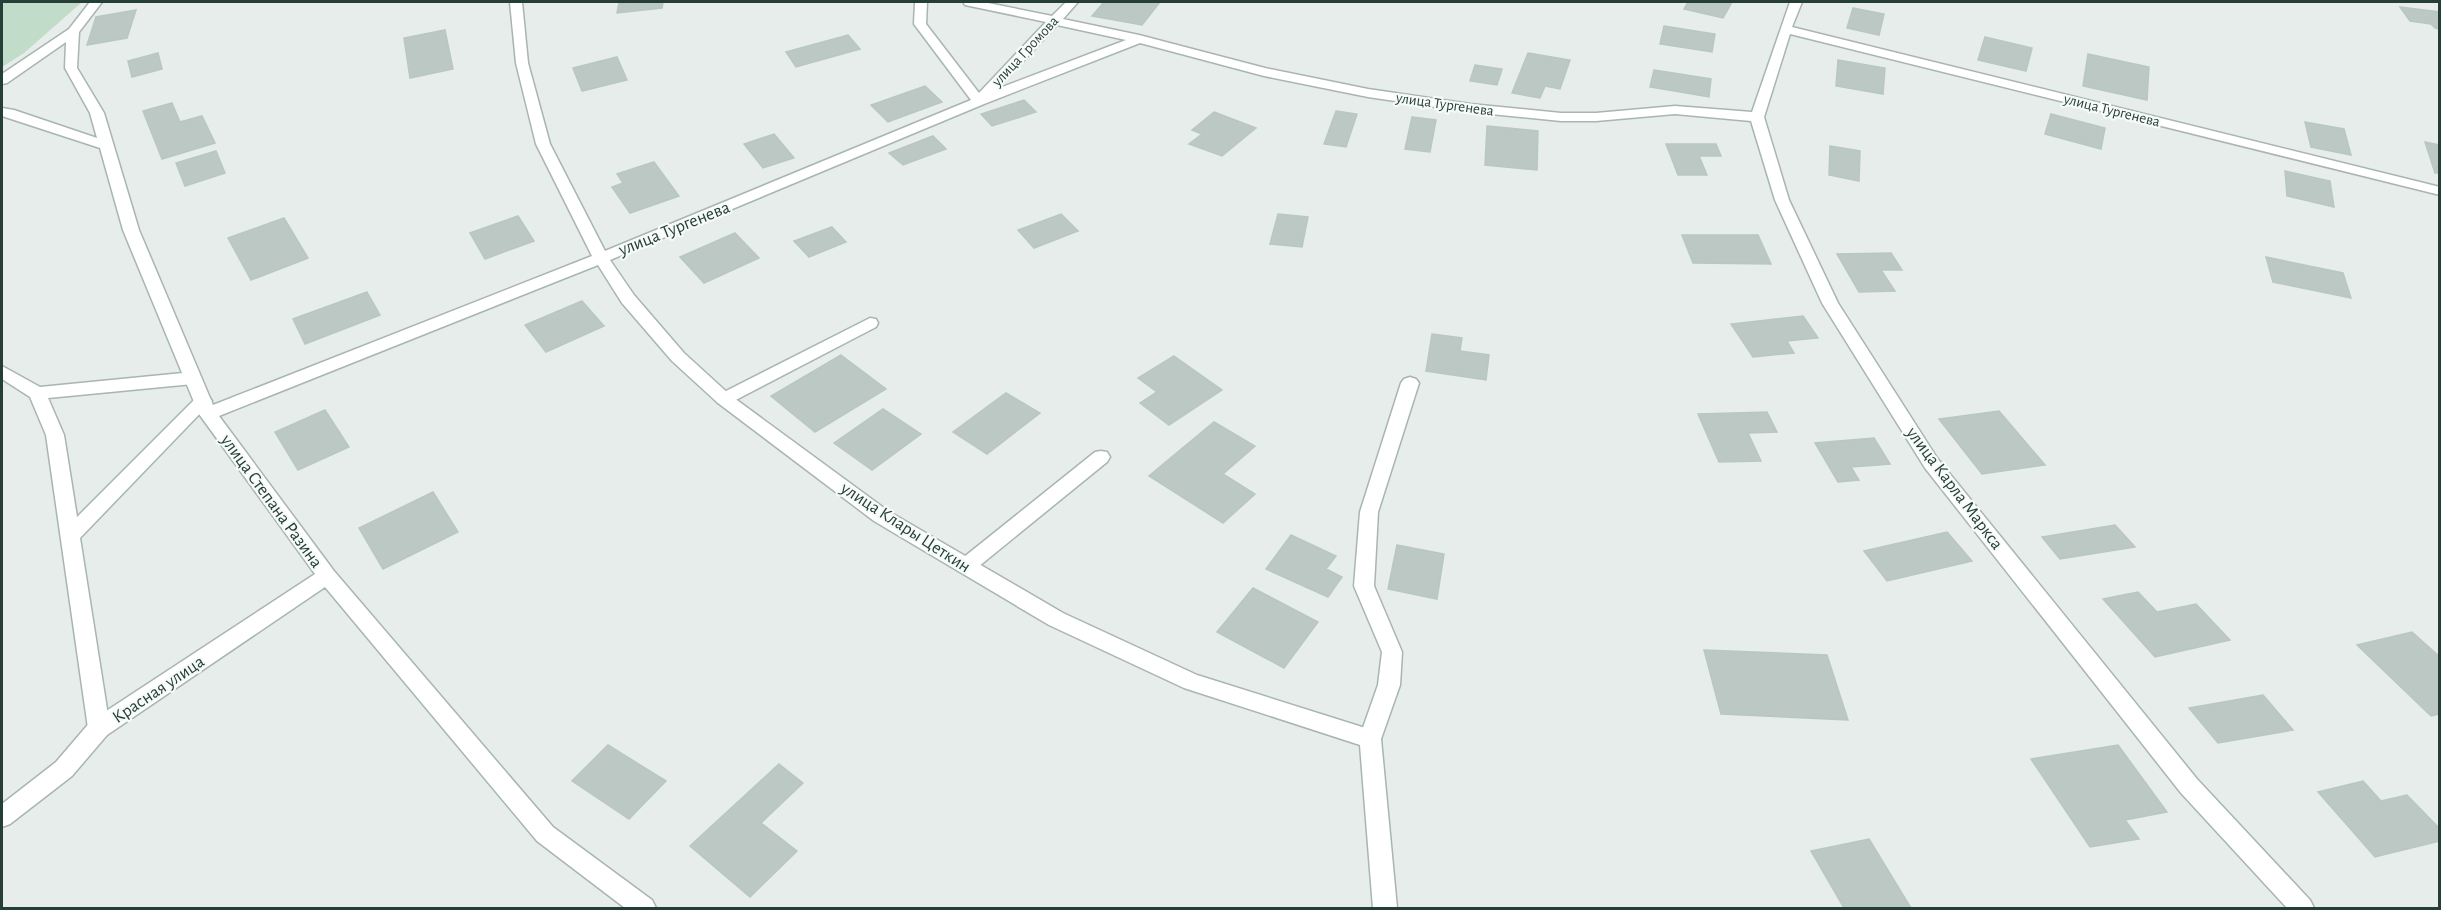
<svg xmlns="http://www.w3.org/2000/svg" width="2441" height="910" font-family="'Alegreya Sans',sans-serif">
<rect width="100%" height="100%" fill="#e6edea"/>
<path fill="#c1dcc8" d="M2,2H82L24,53L2,67Z"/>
<path fill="#bbc8c3" stroke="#b9c7c1" stroke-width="1.5" d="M663,2L662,8L617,13L619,3Z
M1104,2H1160L1142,25L1092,16Z
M1688,2H1732L1723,18L1684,9Z
M2400,7L2440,12V29L2435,28L2431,24L2410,21Z
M1853,8L1884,14L1879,35L1847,28Z
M136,10L127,38L87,45L96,17Z
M1664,26L1715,34L1712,52L1660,44Z
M445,30L453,69L410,78L404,38Z
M848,35L860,49L796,67L786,52Z
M1985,37L2032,48L2026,71L1978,60Z
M158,53L162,69L132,77L128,61Z
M1528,53L1570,60L1560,89L1545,86L1540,98L1512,93Z
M2088,54L2149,67L2147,100L2083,86Z
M617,57L627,80L582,91L573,68Z
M1838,60L1885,68L1883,94L1836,86Z
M1475,65L1502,69L1497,85L1470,81Z
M1654,70L1711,79L1709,97L1650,87Z
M925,86L942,102L888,122L871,105Z
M1024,100L1036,112L992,126L981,114Z
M172,103L180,122L202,116L215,143L162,159L143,111Z
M1336,111L1357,114L1346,147L1324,144Z
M1214,112L1256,128L1222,156L1189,144L1202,134L1192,130Z
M2051,114L2105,128L2101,149L2045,134Z
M1412,117L1436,120L1430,152L1405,149Z
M2305,122L2344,129L2351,155L2311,147Z
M1487,126L1538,131L1537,170L1485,165Z
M774,134L794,158L763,168L744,144Z
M933,136L946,149L903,165L889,153Z
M2425,142L2440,145V173H2435Z
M1666,144H1716L1721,156H1699L1707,175H1678Z
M1830,146L1860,151L1859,181L1829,175Z
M216,151L225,173L185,186L176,163Z
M654,162L679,196L630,213L612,187L623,183L617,174Z
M2285,171L2330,181L2334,207L2287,196Z
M1061,214L1078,231L1034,248L1018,230Z
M1278,214L1308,217L1302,247L1270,244Z
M518,216L534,241L485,259L470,233Z
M284,218L308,258L251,280L228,238Z
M832,227L846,242L809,257L794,241Z
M735,233L759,258L704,283L680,257Z
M1682,235H1758L1771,264L1693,263Z
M1891,253L1902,270H1881L1895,291L1859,292L1837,254Z
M2266,257L2343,273L2351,298L2273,282Z
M367,292L380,315L305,344L293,319Z
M582,301L604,326L546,352L525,325Z
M1803,316L1818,338L1787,341L1794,353L1753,357L1731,324Z
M1432,334L1462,338L1460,351L1489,355L1486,380L1426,371Z
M841,355L886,389L815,432L771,396Z
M1174,356L1222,390L1169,425L1140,403L1157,392L1138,378Z
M1006,393L1040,413L987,454L953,432Z
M883,409L921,434L872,470L834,443Z
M325,410L349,447L298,470L275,432Z
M1999,411L2045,465L1982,474L1939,419Z
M1767,412L1777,432L1748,433L1761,461L1719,462L1698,414Z
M1214,422L1255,446L1223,474L1255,494L1223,523L1149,476Z
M1874,438L1890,464L1851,467L1859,480L1838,482L1815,443Z
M433,492L458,532L383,569L359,528Z
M2115,525L2135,547L2060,559L2042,537Z
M1947,532L1972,561L1887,581L1864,551Z
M1291,535L1336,556L1326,569L1342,577L1328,597L1266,569Z
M1397,545L1444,554L1437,599L1388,589Z
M1253,588L1318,622L1284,668L1217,632Z
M2138,592L2157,612L2196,604L2230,640L2155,657L2103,599Z
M2412,632L2440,657V714L2431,716L2357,645Z
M1704,650L1827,655L1848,720L1721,714Z
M2263,695L2293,730L2218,743L2189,708Z
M608,745L666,781L629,819L572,781Z
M2118,745L2167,812L2125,820L2139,839L2090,847L2031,759Z
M779,764L803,783L761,823L797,851L750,897L690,846Z
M2363,781L2381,801L2407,795L2440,829V841L2375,857L2318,792Z
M1869,839L1911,908H1844L1811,851Z"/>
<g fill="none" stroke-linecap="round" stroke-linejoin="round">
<g stroke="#a9b5b1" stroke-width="3">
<path id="lane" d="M870,318L876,319L878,323L876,327L730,403H718L715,399L718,395Z
M2,366L40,387L193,372L199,374L201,378L199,382L193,384L48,398L64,435L77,517L197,397H209L212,401L80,538L110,728L107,735L99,737L91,735L88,728L46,435L30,397L2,379Z
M1410,377L1416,379L1419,383L1378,512L1374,586L1402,652L1400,685L1381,739L1378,746L1370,748L1362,746L1359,739L1378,685L1382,652L1354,586L1360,512L1401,383L1404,379Z
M1101,451L1107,452L1110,457L1107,462L973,571L966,574L959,571L956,566L959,561L1095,452Z"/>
</g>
<g stroke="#a9b5b1" stroke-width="3">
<path id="street" d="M90,2H102L79,32L77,68L104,113L139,230L213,405L592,256L536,144L516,63L510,2H522L528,63L550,144L605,251L971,100L914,24L915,2H927L926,24L979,93L1046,22L965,5L963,2H983L1052,16L1066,2H1078L1063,19L1139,35L1265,68L1368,89L1470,104L1561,113H1596L1675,106L1752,112L1790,2H1802L1792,27L2440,187V195L1790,34L1764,117L1789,200L1838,303L1937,458L2197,779L2310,900L2314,908H2287L2181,793L1925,468L1822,303L1775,200L1751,121L1675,114L1596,121H1561L1470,112L1368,97L1264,76L1140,43L984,104L610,260L634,295L684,353L730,395L888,511L1063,613L1197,675L1378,732L1381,739L1397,908H1373L1360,745L1184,688L1049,625L874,521L718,403L672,361L622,303L598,265L219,416L334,571L553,827L652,900L656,908H625L537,841L325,587L107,735L72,776L10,824L2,827V804L56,762L91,721L315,574L199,414L123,230L100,148L2,116V108L14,110L97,138L90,113L65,68L66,42L7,83L2,84V74L69,29ZM1057,25L1126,40L997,89Z"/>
</g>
<use href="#lane" fill="#fff" fill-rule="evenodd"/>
<use href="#street" fill="#fff" fill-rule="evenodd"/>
</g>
<g text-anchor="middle" stroke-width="4.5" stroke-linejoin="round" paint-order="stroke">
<g font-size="15" fill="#263e38" stroke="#f6faf8">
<text transform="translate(1025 51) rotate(-47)" y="5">улица Громова</text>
<text transform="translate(1445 104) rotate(8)" y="5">улица Тургенева</text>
<text transform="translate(2112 110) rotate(14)" y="5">улица Тургенева</text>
</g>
<g font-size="18" fill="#263e38" stroke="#f6faf8">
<text transform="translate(674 228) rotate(-22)" y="6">улица Тургенева</text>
<text transform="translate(1955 488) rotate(53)" y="6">улица Карла Маркса</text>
<text transform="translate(272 501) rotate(54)" y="6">улица Степана Разина</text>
<text transform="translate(906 527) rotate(33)" y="6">улица Клары Цеткин</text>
<text transform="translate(158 689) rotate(-34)" y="6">Красная улица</text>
</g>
</g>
<rect width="2441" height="910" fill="none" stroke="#263e38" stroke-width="6"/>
</svg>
